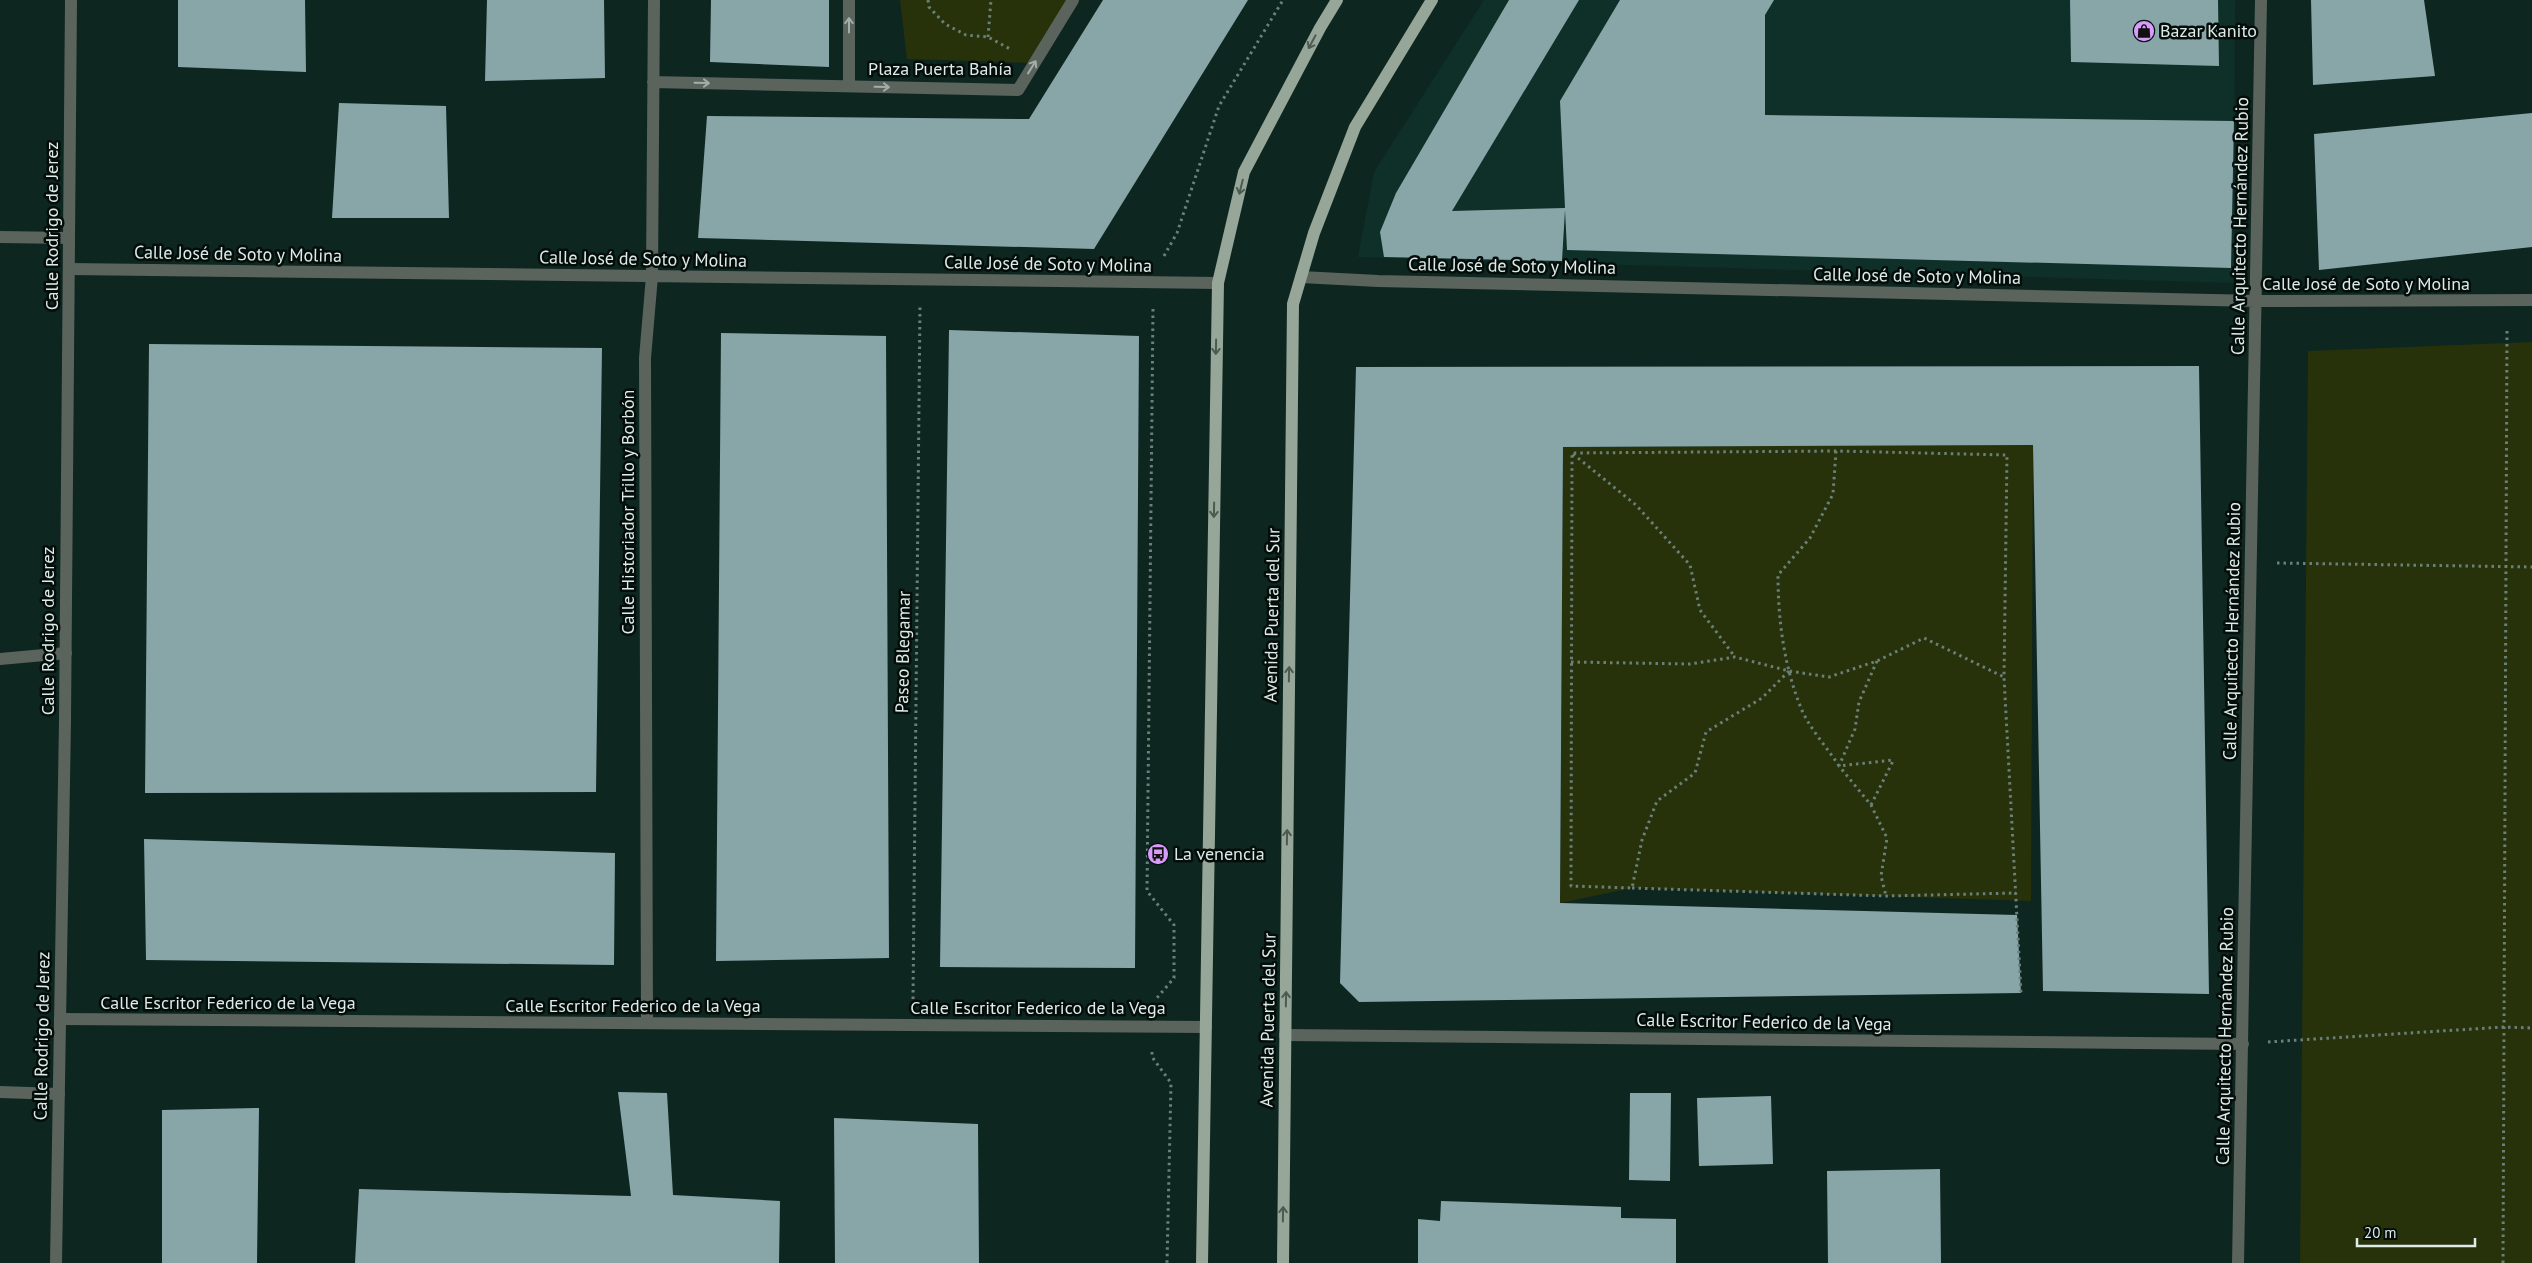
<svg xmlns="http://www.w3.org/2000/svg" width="2532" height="1263" font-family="'PT Sans',sans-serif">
<rect width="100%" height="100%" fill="#0e2620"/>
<path fill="#0e3029" d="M1484,0H2235L2234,283L1358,257L1374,172Z"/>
<path fill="#27320a" d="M900,0H1073L1035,63L907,59Z
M2532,342V1263H2300L2308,351Z
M2033,445L2031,901L1632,888L1560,903L1563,447Z"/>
<path fill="#88a5a8" d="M178,0H305L306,72L178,67Z
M487,0H604L605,78L485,81Z
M711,0H829V67L710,62Z
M1103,0H1248L1094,249L698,238L707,116L1029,119Z
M1509,0H1579L1452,211L1565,208L1560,101L1620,0H1774L1765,15V115L2234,121L2231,268L1567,250L1565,210L1562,261L1384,257L1380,232L1396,193Z
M2070,0H2218L2219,66L2071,62Z
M2311,0H2424L2435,76L2313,85Z
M339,103L446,106L449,218H332Z
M2532,113V247L2319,270L2314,134Z
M949,330L1139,336L1135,968L940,967Z
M721,333L886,336L889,958L716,961Z
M149,344L602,348L596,792L145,793Z
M2199,366L2209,994L2043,991L2033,445L1563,447L1560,903L2017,915L2021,993L1359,1002L1340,983L1356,367Z
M144,839L615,853L614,965L146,960Z
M618,1092L667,1093L673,1195L780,1201L779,1263H355L359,1189L631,1196Z
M1630,1093H1671L1670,1181L1629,1180Z
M1771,1096L1773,1164L1699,1166L1697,1098Z
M259,1108L257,1263H162V1110Z
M834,1118L978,1124L979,1263H835Z
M1940,1169L1941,1263H1828L1827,1171Z
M1441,1201L1621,1207V1218L1676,1219V1263H1418V1219L1440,1221Z"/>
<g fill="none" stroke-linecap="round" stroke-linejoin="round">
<path stroke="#6c807b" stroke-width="3" stroke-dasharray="2.5 4" stroke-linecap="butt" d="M928,0L929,7L945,24L966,35L988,37L1012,50
M988,37L991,0
M1164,256L1177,233L1219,106L1283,0
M1153,309L1147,891L1174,925V978L1156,999
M1836,451L1833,494L1810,538L1778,575C1778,620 1784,666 1801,708C1809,728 1827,747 1839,766L1893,760
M1573,454L1636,505L1690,565L1700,610L1735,657
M2277,563L2532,567
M1877,661L1859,702L1855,729L1839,766L1871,805L1887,838L1881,876L1886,896
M1571,662L1690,664L1735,657L1789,671L1829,677L1877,661L1924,638L2004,677
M1789,671L1762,698L1706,732L1695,773L1657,801L1642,840L1632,888L1571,886L1572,453L1836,451L2007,455L2004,677L2021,993
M1871,805L1893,761
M1632,888L1886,896L2016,893
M913,999L920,305
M2268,1042L2504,1027L2532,1028
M1152,1052V1057L1171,1083L1167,1263
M2503,1263L2507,327"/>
<path stroke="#5b635d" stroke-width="12" d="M653,82L1018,90L1073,0
M849,86V0
M0,237L69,238
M69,269L1218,283
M1301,277L1378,281L2257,301L2532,300
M0,659L66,653
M60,1019L1206,1027
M647,1023L645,358L652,276L654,0
M1285,1035L2243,1044
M0,1092L59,1094
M2238,1263L2261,0"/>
<path stroke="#5b635d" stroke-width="12" d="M56,1263L65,721L71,0"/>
<path stroke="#96a698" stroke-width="12" d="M1202,1263L1218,283L1244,172L1320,28L1337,0
M1283,1263L1293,304L1314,233L1355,127L1432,0"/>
</g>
<defs><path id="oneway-shaft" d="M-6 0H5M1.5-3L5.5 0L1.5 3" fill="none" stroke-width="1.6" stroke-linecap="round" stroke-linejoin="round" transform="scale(1.25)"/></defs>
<g stroke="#a2aea9">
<use href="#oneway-shaft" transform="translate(849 25) rotate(-90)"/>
<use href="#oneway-shaft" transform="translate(1032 67) rotate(-58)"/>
<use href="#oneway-shaft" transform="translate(702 83) rotate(1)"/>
<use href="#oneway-shaft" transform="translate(882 87) rotate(1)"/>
</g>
<g stroke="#4d5a51">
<use href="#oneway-shaft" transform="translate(1312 42) rotate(118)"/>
<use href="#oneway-shaft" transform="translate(1241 187) rotate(104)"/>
<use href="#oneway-shaft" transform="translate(1216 347) rotate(91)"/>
<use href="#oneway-shaft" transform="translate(1214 510) rotate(91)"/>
<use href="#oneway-shaft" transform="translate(1289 674) rotate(-89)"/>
<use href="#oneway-shaft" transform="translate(1287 837) rotate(-89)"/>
<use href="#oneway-shaft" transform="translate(1286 999) rotate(-89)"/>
<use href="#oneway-shaft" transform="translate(1283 1214) rotate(-89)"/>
</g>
<defs>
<g id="shop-disc" transform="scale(1.125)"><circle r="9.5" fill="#d79bf9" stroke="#040d0a"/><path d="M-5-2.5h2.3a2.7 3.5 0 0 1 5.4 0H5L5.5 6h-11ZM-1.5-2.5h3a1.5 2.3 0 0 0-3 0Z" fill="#111"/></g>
<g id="bus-disc" transform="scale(1.125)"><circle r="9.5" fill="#d79bf9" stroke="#040d0a"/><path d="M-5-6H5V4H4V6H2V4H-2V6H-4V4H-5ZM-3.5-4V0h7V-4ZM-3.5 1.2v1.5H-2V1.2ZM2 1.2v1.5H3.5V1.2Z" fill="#111"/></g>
</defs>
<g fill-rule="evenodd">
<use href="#shop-disc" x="2144" y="31"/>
<use href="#bus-disc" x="1158" y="854"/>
</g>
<g text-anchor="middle" stroke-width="5" stroke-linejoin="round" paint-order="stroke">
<g font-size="18" fill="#ddece8" stroke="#040d0a" text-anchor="start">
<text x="2160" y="37">Bazar Kanito</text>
<text x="1174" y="860">La venencia</text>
</g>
<g font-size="18" fill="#ddece8" stroke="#040d0a">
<text x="940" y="75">Plaza Puerta Bahía</text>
<text transform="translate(52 226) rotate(-90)" y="6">Calle Rodrigo de Jerez</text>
<text transform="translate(2240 226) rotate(-89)" y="6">Calle Arquitecto Hernández Rubio</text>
<text transform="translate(238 254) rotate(1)" y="6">Calle José de Soto y Molina</text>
<text transform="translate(643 259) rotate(1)" y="6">Calle José de Soto y Molina</text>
<text transform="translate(1048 264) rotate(1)" y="6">Calle José de Soto y Molina</text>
<text transform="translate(1512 266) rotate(1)" y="6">Calle José de Soto y Molina</text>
<text transform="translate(1917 276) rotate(1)" y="6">Calle José de Soto y Molina</text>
<text x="2366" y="290">Calle José de Soto y Molina</text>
<text transform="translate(628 512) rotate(-90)" y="6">Calle Historiador Trillo y Borbón</text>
<text transform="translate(1272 615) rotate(-89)" y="6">Avenida Puerta del Sur</text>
<text transform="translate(48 631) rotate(-90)" y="6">Calle Rodrigo de Jerez</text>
<text transform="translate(2232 631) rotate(-89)" y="6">Calle Arquitecto Hernández Rubio</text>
<text transform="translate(903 652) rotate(-89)" y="6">Paseo Blegamar</text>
<text x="228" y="1009">Calle Escritor Federico de la Vega</text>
<text x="633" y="1012">Calle Escritor Federico de la Vega</text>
<text x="1038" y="1014">Calle Escritor Federico de la Vega</text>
<text transform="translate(1268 1020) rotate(-89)" y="6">Avenida Puerta del Sur</text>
<text transform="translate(1764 1022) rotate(1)" y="6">Calle Escritor Federico de la Vega</text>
<text transform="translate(42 1036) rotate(-89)" y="6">Calle Rodrigo de Jerez</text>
<text transform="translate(2225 1036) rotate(-89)" y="6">Calle Arquitecto Hernández Rubio</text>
</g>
</g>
<path d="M2357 1238v8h118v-8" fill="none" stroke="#ddece8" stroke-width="2.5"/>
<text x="2364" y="1238" font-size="15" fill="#ddece8" stroke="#040d0a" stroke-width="4" paint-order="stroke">20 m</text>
</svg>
